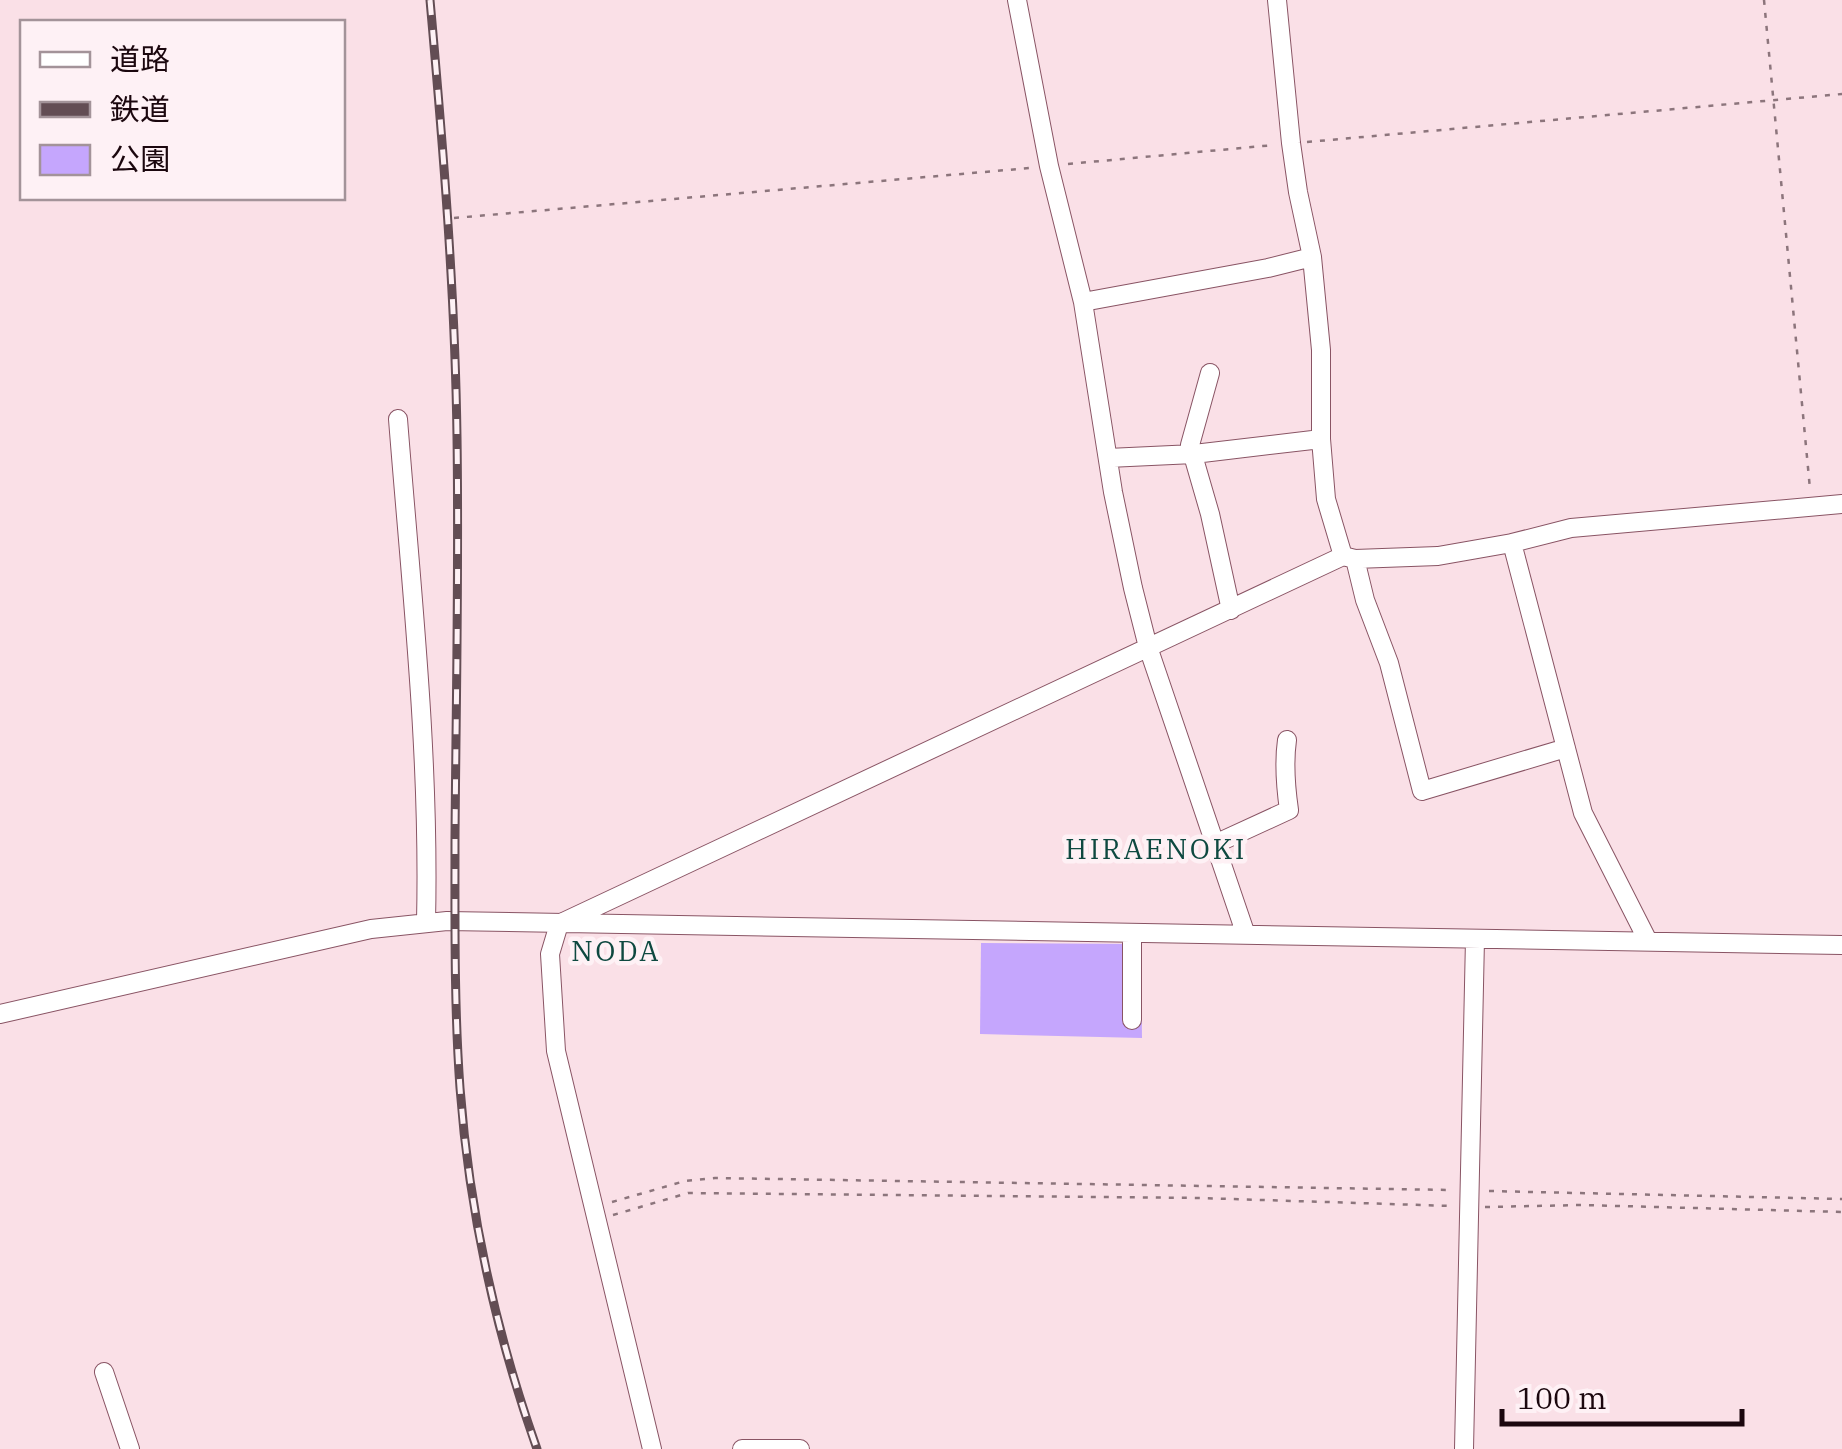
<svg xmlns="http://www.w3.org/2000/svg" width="1842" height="1449" font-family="'IBM Plex Serif','Noto Sans JP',serif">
<rect width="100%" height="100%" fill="#fae0e7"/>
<path fill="#c5a6fd" d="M981,943L1141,944L1142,1038L980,1034Z"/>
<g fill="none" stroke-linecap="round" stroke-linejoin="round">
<g stroke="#895464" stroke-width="20">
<path id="minor" d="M1017,0L1049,166L1083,302L1113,492L1133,588L1148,647L1246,935
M1277,0L1291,143L1298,192L1312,257L1321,350V439L1326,499L1343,556
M1083,302L1268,268L1312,257
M1210,373L1190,445L1210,514L1231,610
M398,419C411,586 430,754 426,922
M1108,458L1194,454L1321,439
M1512,543L1583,813L1648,941
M1355,559L1365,600L1389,663L1422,791L1566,748
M1215,844L1289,810C1286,789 1284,761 1287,740
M0,1014L371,929L447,921L1842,945
M1132,1020V933
M104,1372L130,1449
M652,1449L556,1051L550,954L559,924L1343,556L1355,559L1438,556L1512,543L1571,528L1842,504
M742,1449H800
M1464,1449L1475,939"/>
</g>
<path stroke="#8c757c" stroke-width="2.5" stroke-dasharray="5 8" stroke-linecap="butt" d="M1764,0L1810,489
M1307,142L1842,94
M1068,164L1274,145
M454,218L1030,168
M1489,1191L1842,1199
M612,1202L685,1181L715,1178L1451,1190
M1485,1207L1582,1205L1842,1212
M613,1215L688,1193L1200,1198L1452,1206"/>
<use href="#minor" stroke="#fff" stroke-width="18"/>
<g stroke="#634d54" stroke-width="9">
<path id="rail" d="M430,0C443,146 455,291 457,437C459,571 456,705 455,838C455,921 454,1005 460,1088C469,1210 496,1333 537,1449"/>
</g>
<use href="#rail" stroke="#fef1f5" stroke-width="5" stroke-dasharray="15" stroke-linecap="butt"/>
</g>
<g text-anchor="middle" stroke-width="9" stroke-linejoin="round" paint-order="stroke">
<g font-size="28" letter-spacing="2.5" fill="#0e4940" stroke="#fef1f5">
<text x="1156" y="859">HIRAENOKI</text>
<text x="616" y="961">NODA</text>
</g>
</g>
<rect x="20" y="20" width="325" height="180" fill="#fef1f5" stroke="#a39399" stroke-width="2.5"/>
<rect x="40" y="52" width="50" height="15" fill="#ffffff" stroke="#a39399" stroke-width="2.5"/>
<text x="110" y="70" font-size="30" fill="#1b070e">道路</text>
<rect x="40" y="102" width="50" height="15" fill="#634d54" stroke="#a39399" stroke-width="2.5"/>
<text x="110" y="120" font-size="30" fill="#1b070e">鉄道</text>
<rect x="40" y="145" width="50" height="30" fill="#c5a6fd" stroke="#a39399" stroke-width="2.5"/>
<text x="110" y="170" font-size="30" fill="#1b070e">公園</text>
<path d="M1502 1409v15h240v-15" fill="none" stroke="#1b070e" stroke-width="5"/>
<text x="1517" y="1409" font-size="30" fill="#1b070e" stroke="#fef1f5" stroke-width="8" paint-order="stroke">100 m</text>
</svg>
